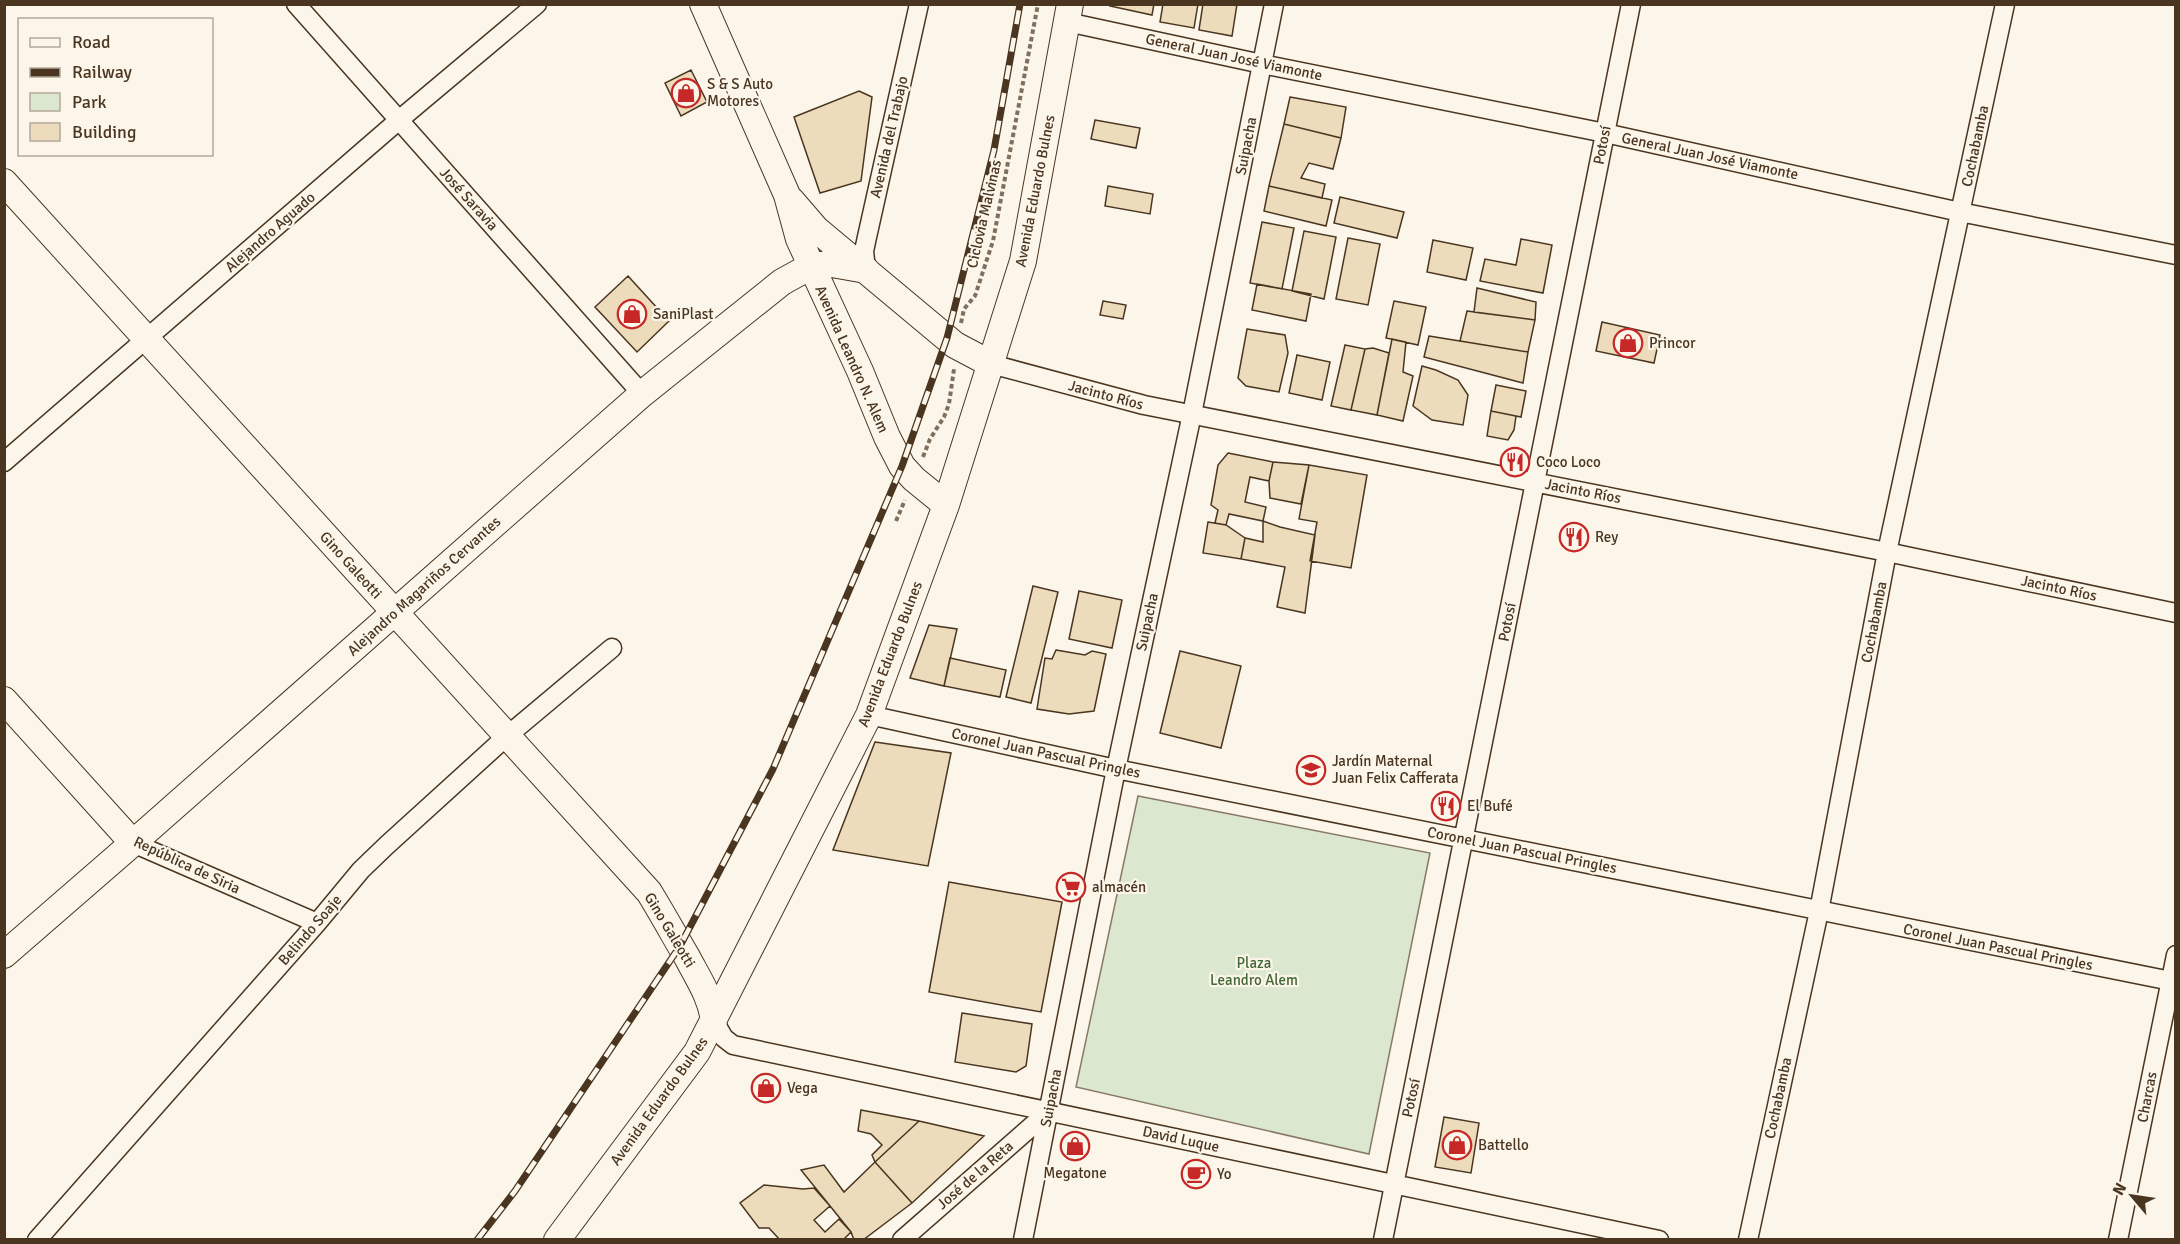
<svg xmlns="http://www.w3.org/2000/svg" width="2180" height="1244" font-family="Signika,sans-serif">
<rect width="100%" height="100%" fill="#fbf6e9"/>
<path fill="#dce7d0" stroke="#887966" stroke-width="1.5" d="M1138,796L1430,853L1369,1154L1076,1087Z"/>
<path fill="#ecdcbc" stroke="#4a3520" stroke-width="1.5" d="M1111,4H1154L1152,15L1110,6Z
M1163,4H1198L1194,28L1160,22Z
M1203,4H1237L1232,36L1199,30Z
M691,70L707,102L681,116L665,83Z
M859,91L872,97L861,181L820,193L794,117Z
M1290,97L1346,107L1341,138L1284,124Z
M1095,120L1140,128L1136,148L1091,139Z
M1284,124L1341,138L1333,169L1309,163L1301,178L1325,184L1322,198L1269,186Z
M1108,186L1153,194L1150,214L1105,206Z
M1269,186L1332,200L1326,226L1264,211Z
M1340,197L1404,212L1397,238L1334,223Z
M1262,222L1294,228L1282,289L1250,283Z
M1304,231L1336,237L1324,299L1292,291Z
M1348,238L1380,244L1368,305L1336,299Z
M1521,239L1552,245L1543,293L1480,281L1485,259L1516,265Z
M1433,240L1473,248L1466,280L1427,272Z
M628,276L669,321L637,352L595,307Z
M1257,284L1311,294L1306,321L1252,310Z
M1477,288L1536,302L1535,320L1474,312Z
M1103,301L1126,305L1123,319L1100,315Z
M1394,301L1426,307L1418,345L1386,338Z
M1467,311L1535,320L1528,352L1460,341Z
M1602,322L1660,335L1654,363L1596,351Z
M1247,329L1285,335L1288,353L1279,392L1246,386L1238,378Z
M1429,336L1528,352L1523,383L1424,357Z
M1392,339L1406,342L1403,372L1413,376L1403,421L1377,415Z
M1345,345L1365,349L1351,410L1331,406Z
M1373,348L1389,353L1377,415L1351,410L1365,349Z
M1297,355L1330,362L1322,400L1289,393Z
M1422,366L1436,370L1458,380L1468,395L1463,425L1432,420L1413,406Z
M1496,385L1526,391L1521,417L1491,411Z
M1491,411L1516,416L1514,430L1508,440L1487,436Z
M1228,453L1273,462L1269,481L1250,477L1245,502L1266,507L1263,521L1229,514L1226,525L1215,523L1218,510L1211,505L1218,465Z
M1273,462L1309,465L1301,504L1270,498L1269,481Z
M1309,465L1367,475L1351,568L1310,561L1317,522L1299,519Z
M1263,521L1280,527L1315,535L1305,613L1277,607L1285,567L1241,559L1245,538L1263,542Z
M1208,522L1226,525L1245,538L1241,559L1203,553Z
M1033,586L1058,592L1031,703L1006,697Z
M1079,591L1122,600L1112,648L1069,639Z
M929,625L957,629L944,686L910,678Z
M1056,650L1085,655L1092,651L1106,654L1094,711L1069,714L1037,709L1045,658L1052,659Z
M1180,651L1241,666L1221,748L1160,733Z
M950,658L1006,670L1000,697L944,686Z
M875,742L951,753L928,866L833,850Z
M949,882L1062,902L1041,1012L929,992Z
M962,1013L1032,1024L1026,1066L1016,1072L955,1062Z
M861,1110L919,1121L875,1162L872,1155L882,1145L871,1134L858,1131Z
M1444,1117L1479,1123L1471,1173L1435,1167Z
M919,1121L984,1136L912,1203L875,1162Z
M875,1162L912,1203L863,1240H854L851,1232L801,1170L824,1165L844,1192Z
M764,1185L803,1189L814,1188L830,1206L814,1220L825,1232L839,1219L851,1232L843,1240H780L769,1228H759L740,1203Z"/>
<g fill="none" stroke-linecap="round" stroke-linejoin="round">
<g stroke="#4a3520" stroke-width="21">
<path id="street" d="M296,4L642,394
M1067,22L1262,64L1605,133L1960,212L2176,255
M866,270L864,251L867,237L919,4
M991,364L1144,405L1887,552L2176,613
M4,462L399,120L537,4
M869,715L1116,769L2176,982
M133,843L317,923
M714,1021L724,1038L733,1045L1659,1240
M37,1240L317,923L361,870L387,845L507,736L612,648
M902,1240L1049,1111
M1023,1240L1116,769L1192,414L1274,4
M1383,1240L1631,4
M1748,1240L1819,911L1887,552L2005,4
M2118,1240L2176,955"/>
</g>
<g stroke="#4a3520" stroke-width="28">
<path id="secondary" d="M703,4L787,195L799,239L860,371L887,437L902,466L914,479L946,505
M4,182L649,892C662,913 674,935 687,957C698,978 711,997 714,1021
M791,200L816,229L955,345L991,364
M4,700L133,843
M4,955L133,843L642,394L782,282L811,266L832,264L866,270
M557,1240L697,1052L869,715L946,505L1023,261L1070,4"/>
</g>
<path stroke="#7f6f5c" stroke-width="4" stroke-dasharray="4.5 3" stroke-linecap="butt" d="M961,323L964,309L975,296L993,241L1038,4
M923,457L930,439L944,417L949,404L954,369
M896,521L905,500"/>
<use href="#street" stroke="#fbf6e9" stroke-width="18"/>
<use href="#secondary" stroke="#fbf6e9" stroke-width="26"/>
<g stroke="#4a3520" stroke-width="7">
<path id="rail" d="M477,1240L515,1191L680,946L773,769L902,466L947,338L994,150L1020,4"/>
</g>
<use href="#rail" stroke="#fbf6e9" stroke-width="4.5" stroke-dasharray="14" stroke-linecap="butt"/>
</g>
<defs>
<g id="shop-ring" transform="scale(1.5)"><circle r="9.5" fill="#fbf6e9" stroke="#c62828" stroke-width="1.5"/><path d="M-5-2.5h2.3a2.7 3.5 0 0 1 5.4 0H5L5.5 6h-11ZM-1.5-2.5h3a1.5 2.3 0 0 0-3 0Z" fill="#c62828"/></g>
<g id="restaurant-ring" transform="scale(1.5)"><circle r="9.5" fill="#fbf6e9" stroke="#c62828" stroke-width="1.5"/><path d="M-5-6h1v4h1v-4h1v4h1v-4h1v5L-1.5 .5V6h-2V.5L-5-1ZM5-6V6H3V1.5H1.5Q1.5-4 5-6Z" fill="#c62828"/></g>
<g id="school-ring" transform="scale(1.5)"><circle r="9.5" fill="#fbf6e9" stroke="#c62828" stroke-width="1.5"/><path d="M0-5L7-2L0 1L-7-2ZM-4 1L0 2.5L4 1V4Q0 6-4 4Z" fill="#c62828"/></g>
<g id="supermarket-ring" transform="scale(1.5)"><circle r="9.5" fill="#fbf6e9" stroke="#c62828" stroke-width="1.5"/><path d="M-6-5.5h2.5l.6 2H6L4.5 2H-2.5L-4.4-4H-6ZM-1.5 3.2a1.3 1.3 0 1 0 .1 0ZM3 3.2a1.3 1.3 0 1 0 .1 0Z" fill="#c62828"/></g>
<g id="cafe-ring" transform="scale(1.5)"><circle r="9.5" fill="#fbf6e9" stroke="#c62828" stroke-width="1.5"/><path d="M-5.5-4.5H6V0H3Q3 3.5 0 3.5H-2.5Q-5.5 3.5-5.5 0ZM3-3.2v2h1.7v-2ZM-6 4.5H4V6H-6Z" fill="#c62828"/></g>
</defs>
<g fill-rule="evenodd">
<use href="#shop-ring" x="686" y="93"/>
<use href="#shop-ring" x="632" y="314"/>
<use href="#shop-ring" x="1628" y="343"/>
<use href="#restaurant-ring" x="1515" y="462"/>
<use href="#restaurant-ring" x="1574" y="537"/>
<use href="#school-ring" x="1311" y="770"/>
<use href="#restaurant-ring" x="1446" y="806"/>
<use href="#supermarket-ring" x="1071" y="887"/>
<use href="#shop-ring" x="766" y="1088"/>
<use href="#shop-ring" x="1457" y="1145"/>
<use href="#shop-ring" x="1075" y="1146"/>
<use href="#cafe-ring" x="1196" y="1174"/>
</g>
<g text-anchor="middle" stroke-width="4.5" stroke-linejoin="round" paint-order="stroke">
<g font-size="15" fill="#4a3520" stroke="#fbf6e9">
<text transform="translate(1234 57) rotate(12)" y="5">General Juan José Viamonte</text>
<text transform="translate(889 137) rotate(-77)" y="5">Avenida del Trabajo</text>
<text transform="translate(1602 145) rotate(-79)" y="5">Potosí</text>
<text transform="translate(1246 146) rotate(-79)" y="5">Suipacha</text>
<text transform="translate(1975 146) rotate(-78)" y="5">Cochabamba</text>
<text transform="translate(1710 156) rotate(12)" y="5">General Juan José Viamonte</text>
<text transform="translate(1035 191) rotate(-79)" y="5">Avenida Eduardo Bulnes</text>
<text transform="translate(469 199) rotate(48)" y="5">José Saravia</text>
<text transform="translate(984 214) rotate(-77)" y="5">Ciclovia Malvinas</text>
<text transform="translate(270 232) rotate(-41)" y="5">Alejandro Aguado</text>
<text transform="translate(852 359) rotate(66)" y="5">Avenida Leandro N. Alem</text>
<text transform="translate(1106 395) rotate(15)" y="5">Jacinto Ríos</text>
<text transform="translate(1583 491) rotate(11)" y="5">Jacinto Ríos</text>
<text transform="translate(351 565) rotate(48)" y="5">Gino Galeotti</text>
<text transform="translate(424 586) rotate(-42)" y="5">Alejandro Magariños Cervantes</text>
<text transform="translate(2059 588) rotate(12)" y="5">Jacinto Ríos</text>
<text transform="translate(1147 622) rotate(-78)" y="5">Suipacha</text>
<text transform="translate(1507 622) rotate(-79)" y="5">Potosí</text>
<text transform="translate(1874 622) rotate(-79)" y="5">Cochabamba</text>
<text transform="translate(890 654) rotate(-69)" y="5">Avenida Eduardo Bulnes</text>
<text transform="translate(1046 753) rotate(12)" y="5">Coronel Juan Pascual Pringles</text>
<text transform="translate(1522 850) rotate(11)" y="5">Coronel Juan Pascual Pringles</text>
<text transform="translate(187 865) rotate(25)" y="5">República de Siria</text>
<text transform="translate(310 930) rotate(-49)" y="5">Belindo Soaje</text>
<text transform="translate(670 930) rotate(59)" y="5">Gino Galeotti</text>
<text transform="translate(1998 947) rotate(11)" y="5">Coronel Juan Pascual Pringles</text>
<text transform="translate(2147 1097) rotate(-79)" y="5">Charcas</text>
<text transform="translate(1051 1098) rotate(-79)" y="5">Suipacha</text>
<text transform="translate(1411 1098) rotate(-78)" y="5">Potosí</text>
<text transform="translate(1778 1098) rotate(-78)" y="5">Cochabamba</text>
<text transform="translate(659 1101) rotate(-54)" y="5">Avenida Eduardo Bulnes</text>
<text transform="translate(1181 1139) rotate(12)" y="5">David Luque</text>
<text transform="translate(975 1175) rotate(-41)" y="5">José de la Reta</text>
</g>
<g font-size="15" fill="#4a3520" stroke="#fbf6e9" text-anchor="start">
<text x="707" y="89">S &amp; S Auto<tspan x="707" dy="17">Motores</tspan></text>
<text x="653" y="319">SaniPlast</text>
<text x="1649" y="348">Princor</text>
<text x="1536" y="467">Coco Loco</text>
<text x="1595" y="542">Rey</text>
<text x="1332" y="766">Jardín Maternal<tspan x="1332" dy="17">Juan Felix Cafferata</tspan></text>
<text x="1467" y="811">El Bufé</text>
<text x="1092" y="892">almacén</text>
<text x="787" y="1093">Vega</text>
<text x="1478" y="1150">Battello</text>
<text x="1075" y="1178" text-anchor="middle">Megatone</text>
<text x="1217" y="1179">Yo</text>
</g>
<g font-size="15" fill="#436837" stroke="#fbf6e9">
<text x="1254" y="968">Plaza<tspan x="1254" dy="17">Leandro Alem</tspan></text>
</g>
</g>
<rect width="2180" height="1244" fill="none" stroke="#4a3520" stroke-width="12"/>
<rect x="18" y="18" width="195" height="138" fill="#fbf6e9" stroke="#b4a999" stroke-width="1.5"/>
<rect x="30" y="38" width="30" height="9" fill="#fbf6e9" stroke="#b4a999" stroke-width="1.5"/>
<text x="72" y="48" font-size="18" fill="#4a3520">Road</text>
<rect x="30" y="68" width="30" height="9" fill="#4a3520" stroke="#b4a999" stroke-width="1.5"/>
<text x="72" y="78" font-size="18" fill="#4a3520">Railway</text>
<rect x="30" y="93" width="30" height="18" fill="#dce7d0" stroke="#b4a999" stroke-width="1.5"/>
<text x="72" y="108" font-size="18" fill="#4a3520">Park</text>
<rect x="30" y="123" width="30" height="18" fill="#ecdcbc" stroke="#b4a999" stroke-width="1.5"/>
<text x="72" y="138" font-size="18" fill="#4a3520">Building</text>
<g transform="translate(2132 1196) rotate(299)" stroke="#fbf6e9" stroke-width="4.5" paint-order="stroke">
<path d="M0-4.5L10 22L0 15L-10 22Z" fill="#4a3520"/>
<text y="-9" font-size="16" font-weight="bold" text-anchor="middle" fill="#4a3520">N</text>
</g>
</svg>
